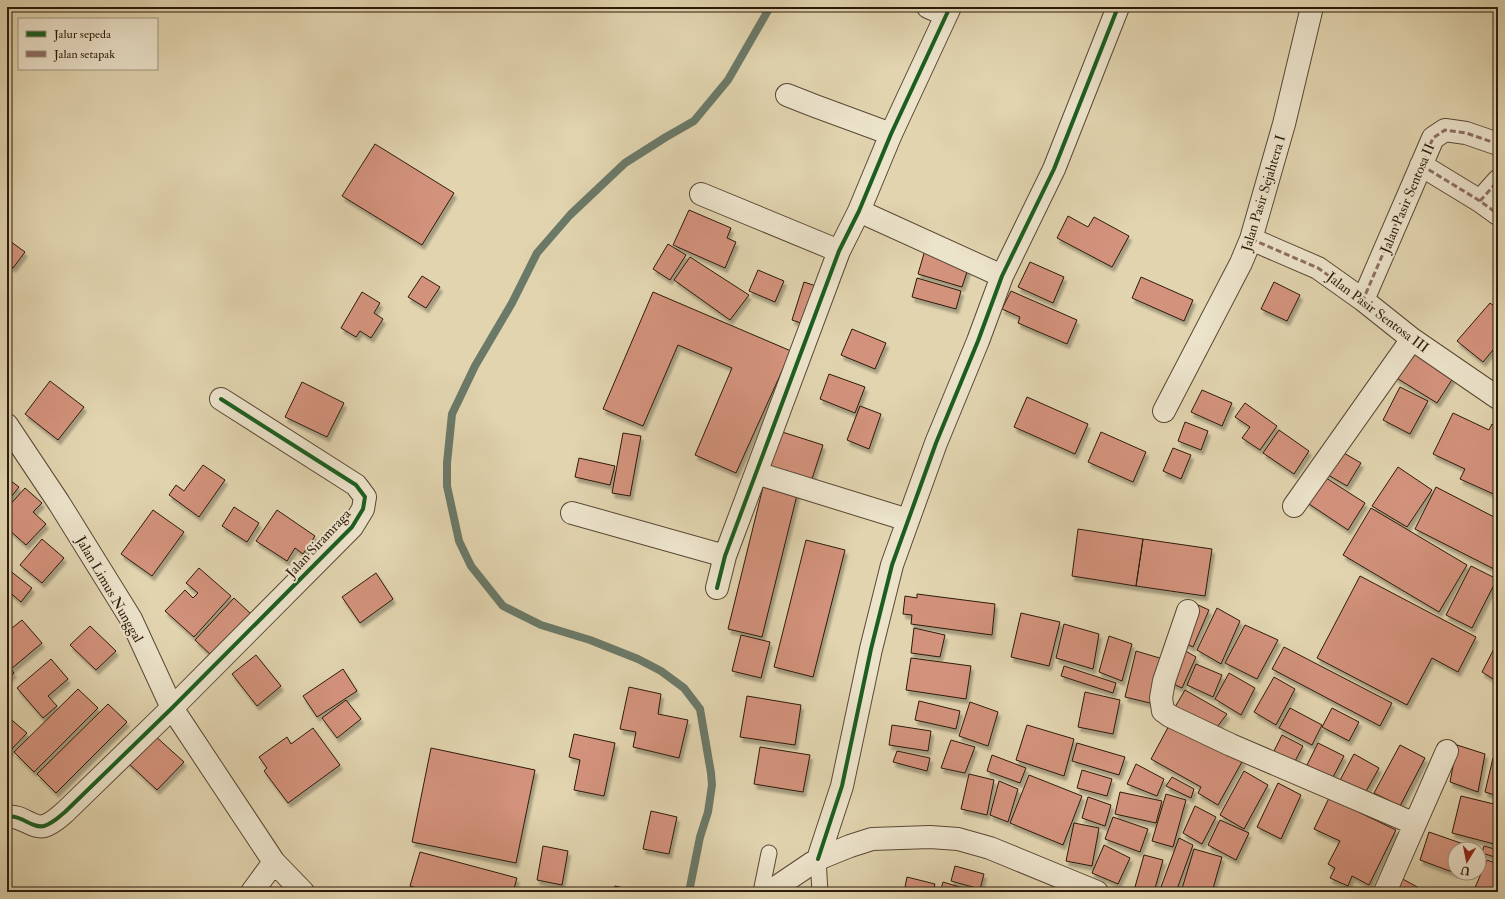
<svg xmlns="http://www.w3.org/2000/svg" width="1505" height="899" font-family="'IM FELL Double Pica',serif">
<defs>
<filter id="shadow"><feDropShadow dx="2.5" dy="4.5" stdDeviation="1" flood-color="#0004"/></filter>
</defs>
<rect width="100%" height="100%" fill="#e1d4af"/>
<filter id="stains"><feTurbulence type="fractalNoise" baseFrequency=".005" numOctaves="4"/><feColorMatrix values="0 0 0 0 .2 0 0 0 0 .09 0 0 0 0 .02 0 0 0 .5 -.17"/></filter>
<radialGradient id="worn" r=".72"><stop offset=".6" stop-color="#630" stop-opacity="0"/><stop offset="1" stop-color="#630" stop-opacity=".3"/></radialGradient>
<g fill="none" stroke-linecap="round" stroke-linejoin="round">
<path stroke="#6b7968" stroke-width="8" d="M689,892L700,837L708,812L712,785L711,773L700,709L684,688L661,671L638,659L590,640L541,625L503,606L471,566L459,541L447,486V463L452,414L475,366L512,303L537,253L570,215L625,163L666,137L694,121L728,80L770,7"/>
</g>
<path fill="#d3927c" stroke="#2c1a0b" filter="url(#shadow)" d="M375,144L454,193L422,245L342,196Z
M689,210L731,228L727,238L736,242L725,268L673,245Z
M1068,216L1088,227L1094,217L1129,236L1112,267L1057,238Z
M7,239L25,252L13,268L7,264Z
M668,244L686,255L670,280L653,269Z
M925,250L970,263L962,287L918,274Z
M690,257L749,295L730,320L674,280Z
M1030,262L1064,277L1053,303L1018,287Z
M758,270L784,281L775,302L749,291Z
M422,276L440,287L426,308L408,297Z
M1141,277L1193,300L1184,321L1132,298Z
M917,278L961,291L956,309L912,297Z
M804,282L819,287L807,325L792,320Z
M1274,282L1300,295L1287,321L1261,309Z
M1011,291L1077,320L1067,344L1018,323L1020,317L1002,309Z
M362,292L380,303L374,313L383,319L371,338L360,331L356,337L341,328Z
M653,292L791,351L736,473L695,455L732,368L678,345L643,426L603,409Z
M1490,303L1498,309V344L1483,362L1457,341Z
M852,329L886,343L875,369L841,355Z
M1411,343L1457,372L1437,403L1395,377Z
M829,374L865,387L855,413L820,399Z
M50,381L84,407L58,440L25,414Z
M302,382L344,403L327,437L285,417Z
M1400,387L1428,401L1410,434L1383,420Z
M1202,390L1232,403L1222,426L1191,412Z
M1027,397L1088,424L1075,454L1014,427Z
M1245,403L1277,426L1260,450L1242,438L1250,427L1235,417Z
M860,406L881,414L869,449L847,440Z
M1453,413L1489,430L1492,424L1498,427V496L1460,479L1465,469L1433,454Z
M1185,422L1208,431L1201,450L1178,441Z
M1279,430L1309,451L1294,474L1263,453Z
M779,431L823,445L811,482L767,468Z
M1101,432L1146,452L1133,482L1088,462Z
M623,433L641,436L630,496L612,493Z
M1173,448L1191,455L1181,479L1163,471Z
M1337,449L1361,463L1347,486L1323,472Z
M579,458L615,466L610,485L575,477Z
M203,465L225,480L199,517L169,495L176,485L184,491Z
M1398,467L1432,490L1407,527L1372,506Z
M1323,476L1365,503L1348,530L1306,502Z
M7,478L19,487L7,502Z
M764,483L798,491L762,637L728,629Z
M1436,487L1498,519V571L1415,529Z
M25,488L42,503L33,512L46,524L26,545L7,528V508Z
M234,507L259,523L247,542L222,526Z
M1371,508L1467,565L1439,612L1343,555Z
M153,510L184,532L152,576L121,554Z
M277,510L315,536L303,554L295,548L287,561L256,541Z
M1078,529L1143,539L1136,586L1072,576Z
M42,539L64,558L42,583L20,565Z
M1143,539L1212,549L1205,596L1136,586Z
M806,540L845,550L813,677L774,667Z
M1471,566L1497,579L1472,628L1446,615Z
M199,568L231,596L194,637L165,611L185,590L193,598L198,593L186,583Z
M9,570L32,588L21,602L7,590V572Z
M376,573L393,599L360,623L342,597Z
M1360,576L1476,637L1458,672L1432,658L1407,705L1317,658Z
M917,594L995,604L992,635L911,624L912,615L903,614L905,596L917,598Z
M234,598L251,614L212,656L195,640Z
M1198,605L1209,610L1193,647L1183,642Z
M1217,608L1240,621L1221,664L1197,650Z
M1021,613L1060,622L1049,666L1011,657Z
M22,620L42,643L11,669L14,673L7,679V632Z
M1064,624L1099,634L1093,669L1056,658Z
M1245,625L1278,640L1257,679L1225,663Z
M90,626L116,651L96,670L70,645Z
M914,628L945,635L940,657L911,653Z
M741,635L770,642L761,678L732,671Z
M1109,636L1132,644L1122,681L1099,672Z
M1498,641V682L1482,672Z
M1284,647L1392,703L1380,726L1272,669Z
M1182,649L1196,657L1182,688L1169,682Z
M1136,651L1163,659L1150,703L1125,697Z
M256,655L281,686L257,706L232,674Z
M911,658L971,666L966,699L906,690Z
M51,659L68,679L48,696L57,706L43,718L17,688Z
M1196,664L1222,675L1213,697L1187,685Z
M1064,666L1116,683L1113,693L1061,676Z
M343,669L357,691L317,717L303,696Z
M1229,673L1255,688L1241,715L1215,699Z
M1274,677L1295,689L1276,725L1254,712Z
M629,687L661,694L658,714L688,720L679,758L633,747L636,732L620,729Z
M78,689L98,708L34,772L14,752Z
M1185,690L1227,714L1214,731L1175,707Z
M1085,692L1120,700L1113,734L1078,727Z
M747,696L801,705L795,745L740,737Z
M346,700L361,719L337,738L322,718Z
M919,701L960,711L956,729L915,720Z
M970,702L998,712L988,746L959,736Z
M108,704L127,722L56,793L37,774Z
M1290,708L1322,725L1312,745L1279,728Z
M1332,708L1359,722L1349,741L1322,727Z
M7,716L27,733L7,754Z
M1172,720L1243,760L1218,805L1198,793L1201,787L1151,759Z
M892,725L931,731L928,751L889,745Z
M1027,725L1074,739L1064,776L1016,760Z
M313,728L340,765L288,803L264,771L267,768L259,757L287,737L291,744Z
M153,734L184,762L157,790L127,762Z
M574,734L615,743L604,796L574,790L580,760L569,757Z
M1282,735L1303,746L1294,763L1274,751Z
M951,740L975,747L965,773L941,768Z
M1077,743L1125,757L1119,775L1072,761Z
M1318,743L1344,756L1332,779L1307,765Z
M1400,745L1425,758L1400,806L1374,793Z
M1457,745L1485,754L1478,792L1450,782Z
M760,747L810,755L803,792L754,784Z
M431,748L535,770L516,863L412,842Z
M897,751L930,758L927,771L893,762Z
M1354,754L1379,768L1364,795L1339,782Z
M992,755L1026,768L1020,783L987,771Z
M1493,758L1498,759V796L1485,792Z
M1136,764L1164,779L1157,796L1127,784Z
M1082,770L1112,779L1107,796L1077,788Z
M1244,771L1268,785L1244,829L1220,815Z
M969,774L994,780L987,815L961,809Z
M1029,775L1082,796L1063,845L1010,823Z
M1172,777L1194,789L1191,798L1166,786Z
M999,781L1018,789L1008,822L990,815Z
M1278,783L1301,795L1281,839L1257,827Z
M1120,792L1162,801L1156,823L1115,814Z
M1166,794L1186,800L1173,847L1152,841Z
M1461,796L1498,805V845L1452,833Z
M1088,797L1111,805L1105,826L1082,818Z
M1329,798L1396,830L1369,885L1352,876L1348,886L1330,878L1335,868L1328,864L1340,841L1314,829Z
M1195,806L1216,817L1202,844L1183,833Z
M651,811L677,817L669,854L643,849Z
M1113,817L1148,829L1140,852L1105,839Z
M1220,820L1249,833L1236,860L1208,845Z
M1074,823L1099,828L1092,866L1066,861Z
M1429,832L1469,846L1468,849H1455V873L1420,860Z
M1179,838L1193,845L1176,892H1173L1161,887Z
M1104,845L1130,858L1118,884L1092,873Z
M543,846L568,851L562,885L537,880Z
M1484,846L1498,850V858L1482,853Z
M1194,849L1222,857L1212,892H1181Z
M420,852L517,878L513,892H430L410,886Z
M1144,855L1163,860L1154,892L1135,887Z
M1487,860L1498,864V892H1473Z
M955,866L984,874L980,889L951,881Z
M907,877L935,884L933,892H904Z
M1399,877L1421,889L1419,892H1392Z
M943,882L976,892H940Z
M615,886L642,892H613Z
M853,888L871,892H852Z"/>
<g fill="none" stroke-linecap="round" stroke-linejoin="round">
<g stroke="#594834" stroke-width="17">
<path id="lane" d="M818,859L820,892
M761,892L769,853"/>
</g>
<g stroke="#594834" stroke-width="24">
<path id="street" d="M928,7L946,15
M787,95L815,106L891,134
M1421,165L1480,201L1498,214
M701,194L839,251
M1480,201L1498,181
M859,211L1002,276
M1251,239L1318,268L1363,300L1412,339L1498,398
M1363,300L1433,138L1445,130L1466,133L1498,144
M1164,411L1241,263L1251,239L1284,124L1312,7
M7,425L59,503L131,619L172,708L274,862L303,892
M756,473L908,520
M1294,506L1412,339
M572,513L725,556
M717,588L725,556L839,251L859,211L891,134L950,7
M1188,611L1164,681L1161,698L1163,711L1170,716L1231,745L1415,824
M7,817C21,814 32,829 44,826C52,824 59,817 65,812L172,708L352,527L363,509L365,497L356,485L221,399
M818,859L842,786L871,649L892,565L936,443L978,341L1002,276L1054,169L1118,7
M252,892L274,862
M769,892L818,859L850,846L872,839L930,837L958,839L990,848L1097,892
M1385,892L1447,751"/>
</g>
<use href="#lane" stroke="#ece3cb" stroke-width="15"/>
<use href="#street" stroke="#ece3cb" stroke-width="22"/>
<path stroke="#8d6e63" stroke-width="3" stroke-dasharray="6 3" stroke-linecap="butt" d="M1421,165L1480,201L1498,214
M1480,201L1498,181
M1251,239L1318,268L1363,300L1433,138L1445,130L1466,133L1498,144"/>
<g stroke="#ece3cb" stroke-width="6">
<path id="cycleway" d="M717,588L725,556L839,251L859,211L891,134L950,7
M7,817C21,814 32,829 44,826C52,824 59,817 65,812L172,708L352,527L363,509L365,497L356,485L221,399
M818,859L842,786L871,649L892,565L936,443L978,341L1002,276L1054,169L1118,7"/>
</g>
<use href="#cycleway" stroke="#1b5e20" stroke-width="4"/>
</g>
<g text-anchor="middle" stroke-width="4" stroke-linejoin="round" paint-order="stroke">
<g font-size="14" fill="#2c1a0b" stroke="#ece3cb">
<text transform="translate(1263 193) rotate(-73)" y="5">Jalan Pasir Sejahtera I</text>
<text transform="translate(1407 198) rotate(-67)" y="5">Jalan Pasir Sentosa II</text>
<text transform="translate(1378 312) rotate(37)" y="5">Jalan Pasir Sentosa III</text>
<text transform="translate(318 543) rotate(-47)" y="5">Jalan Siramraga</text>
<text transform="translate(110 589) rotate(60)" y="5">Jalan Limus Nunggal</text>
</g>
</g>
<rect width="1505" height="899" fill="none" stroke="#e1d4af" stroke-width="24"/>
<rect x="8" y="8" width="1489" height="883" fill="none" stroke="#2c1a0b" stroke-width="2"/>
<rect x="12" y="12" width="1481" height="875" fill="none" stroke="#2c1a0b"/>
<rect x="18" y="18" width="140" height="52" fill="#ece3cb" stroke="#9f937e"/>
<rect x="26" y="31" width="20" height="6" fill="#1b5e20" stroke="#9f937e"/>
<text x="54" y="38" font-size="12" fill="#2c1a0b">Jalur sepeda</text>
<rect x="26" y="51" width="20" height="6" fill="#8d6e63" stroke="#9f937e"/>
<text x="54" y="58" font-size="12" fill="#2c1a0b">Jalan setapak</text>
<g transform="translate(1467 861) rotate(190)"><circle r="19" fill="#ece3cb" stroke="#9f937e"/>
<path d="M0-3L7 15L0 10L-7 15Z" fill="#8f2418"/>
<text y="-6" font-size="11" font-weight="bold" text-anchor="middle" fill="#2c1a0b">U</text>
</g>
<rect width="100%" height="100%" filter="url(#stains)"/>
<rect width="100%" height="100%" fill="url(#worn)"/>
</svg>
